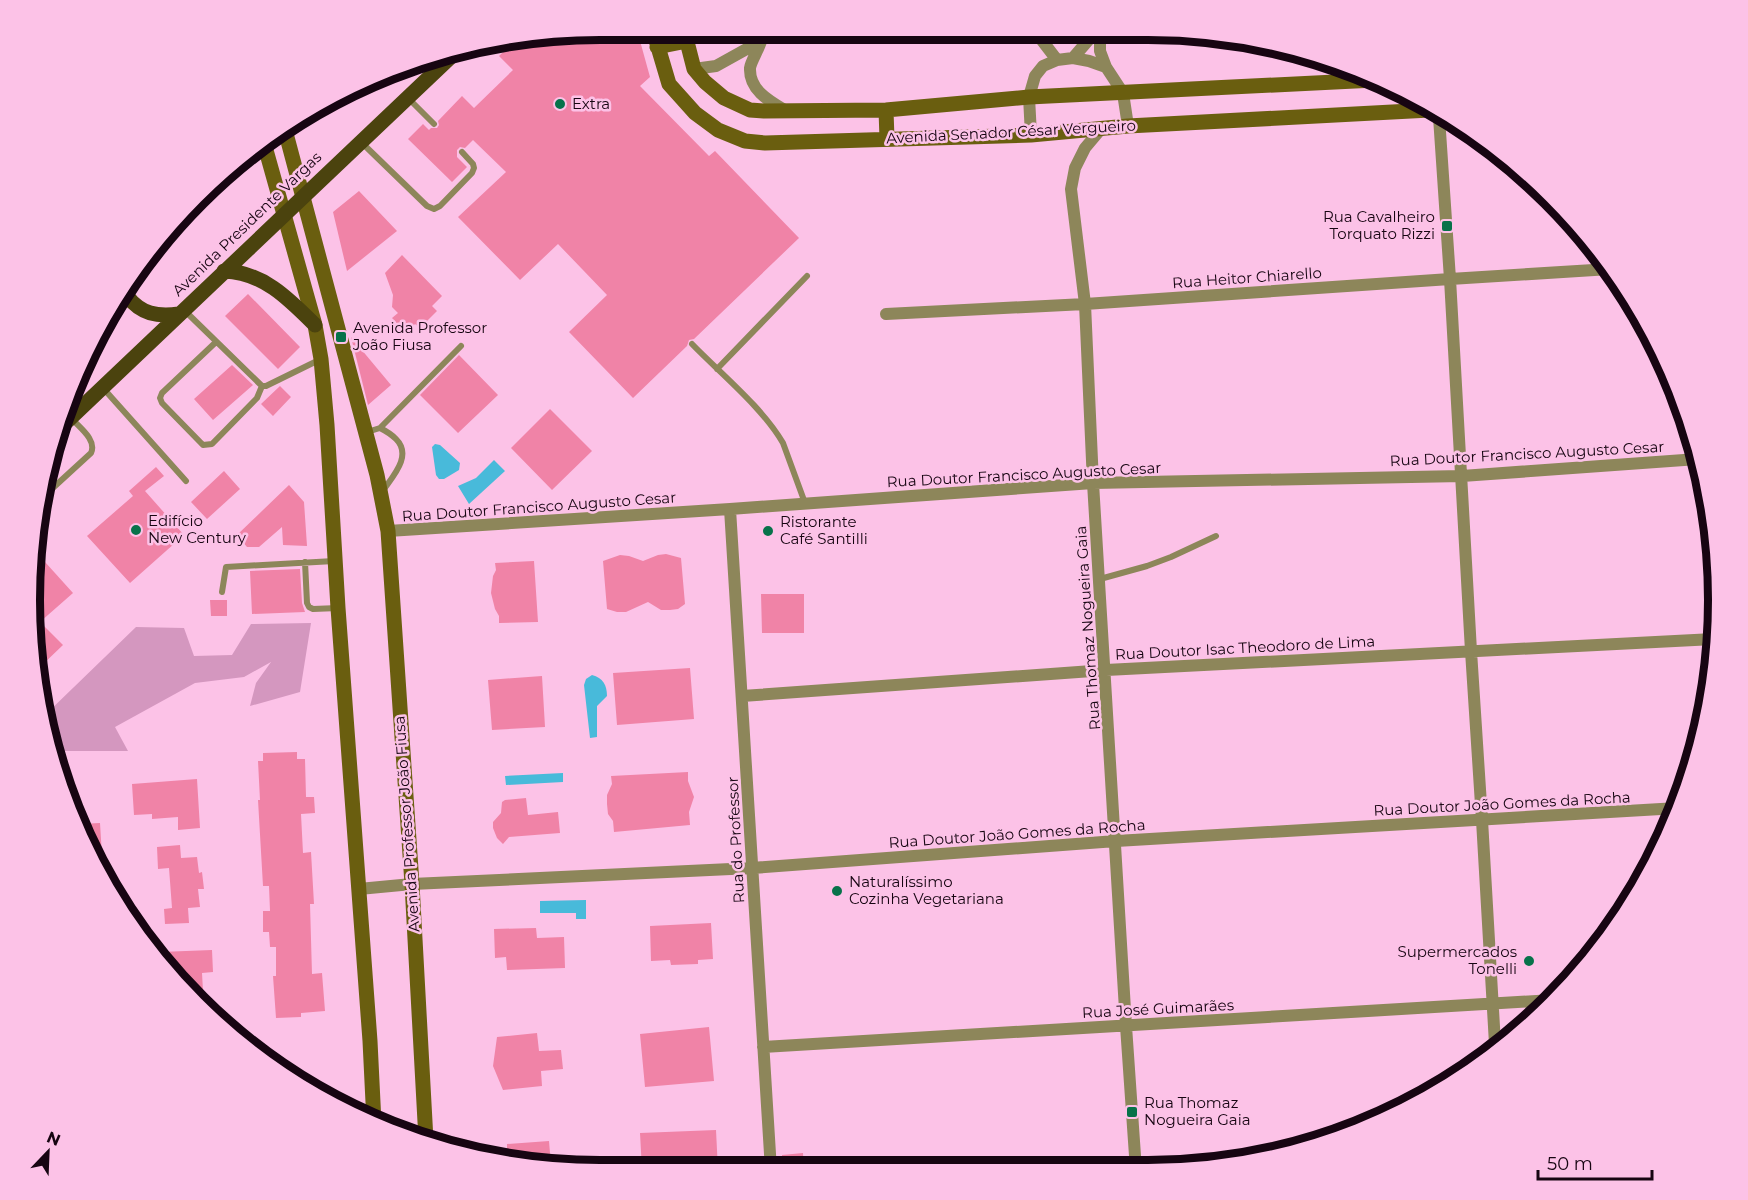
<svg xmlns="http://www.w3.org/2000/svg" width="1748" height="1200" font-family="Montserrat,sans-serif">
<rect width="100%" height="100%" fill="#fcc2e7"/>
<path fill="#d497bf" d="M311,623L300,692L250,706L256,683L271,662L244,677L195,683L115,727L128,751H64L55,753L43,717L136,627L184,628L194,656L232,655L251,624Z"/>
<path fill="#48bada" d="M435,444L440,445L460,463L459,470L444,479H439L436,475L432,447Z
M494,460L505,471L469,504L458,486L476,478Z
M592,675C603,678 607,685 607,696L597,706V737L590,738L584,685L586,679Z
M563,773V782L506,785L505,776Z
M586,900V919H576V913H540V901Z"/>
<path fill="#f083a7" d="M600,30H637L650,77L640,86L709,156L715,151L799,238L694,339L689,340L687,346L633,398L569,332L607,295L558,244L520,280L458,217L506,172L473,140L465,148L460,147L457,150V157L467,167L452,182L408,139L423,124L429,130L431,128H437L439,125L438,121L462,96L474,108L513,70L499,56L514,41Z
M359,191L397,231L347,271L333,212Z
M402,255L442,296L432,306L437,311L420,328L415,324L406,333L392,318L398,313L392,307L393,295L385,273Z
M248,294L300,347L278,369L225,316Z
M351,337L391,385L368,405Z
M459,355L498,395L458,433L420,395Z
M232,365L253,385L213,420L194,399Z
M280,386L291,397L273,416L261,404Z
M550,409L592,451L552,490L511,448Z
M156,467L164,476L145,491L184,535L130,583L87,536L133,496L129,491Z
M224,471L240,489L207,519L191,502Z
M289,485L304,502L307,546L283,545L282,527L259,547H247L237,535Z
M36,552L73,593L40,622L63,645L39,668Z
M666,554L681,558L685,604L678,609L670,610H661L648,602L626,612H617L607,609L603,561L620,555L629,556L643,561L658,555Z
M534,561L538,622L499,623V616L495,609L491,593L493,576L496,570L495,563Z
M300,569L302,603L305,612L252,614L250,571Z
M761,594H804V633H762Z
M210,600H227V616H211Z
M690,668L694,719L617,725L613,673Z
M542,676L545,727L492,730L488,680Z
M297,752V759H305L306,797H314L315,813L301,814L303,853L311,852L314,904H310L312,974L322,973L325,1011L301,1013V1017L276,1018L273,976H276V947H270L269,932H263V911H270L269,886H263L258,800H260L258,761H263V753Z
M688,772V781L694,797L689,812L690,825L614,832L613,821L608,814L607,804V795L612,784L611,776Z
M197,779L200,828L178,830V817L152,819V814L134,815L132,784Z
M526,798L528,815L558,812L560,833L509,837L503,844L497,838L493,828V822L501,813L502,802L505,800Z
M100,823L103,872L89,852L79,824Z
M180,845L181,858L197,857L199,873L202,872L204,889H198L200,907L188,908L189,923L165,924L164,909L172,908L169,868L158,869L157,847Z
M711,923L713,959L698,960V964L671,965L670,960L651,961L650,926Z
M536,928L537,938L564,937L565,968L507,970L506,957L495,958L494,929Z
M212,950L213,972L202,973L204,1009L197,1003L160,952Z
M709,1027L714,1081L645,1087L640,1034Z
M537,1033L539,1051L561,1050L563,1069L541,1071L542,1086L503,1090L493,1066L497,1037Z
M716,1130L718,1170H642L640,1133Z
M549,1141L551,1165L482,1157V1152L507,1150V1144Z
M803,1153L804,1170H783L782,1155Z"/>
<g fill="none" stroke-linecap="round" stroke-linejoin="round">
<path stroke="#8d865a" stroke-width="6" d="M407,97L434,124
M361,142L427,206L434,209L440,206L472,173L474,168L473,164L462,152
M184,310L262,386H266L319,360
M216,342L162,393L160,398L162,403L203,445L212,444L257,398L262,386
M692,344C721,374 762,407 783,443L805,503
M717,369L807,276
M103,388L186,481
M380,428L461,346
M367,432L380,428C386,431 392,435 396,439C413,456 392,477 382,492
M43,497L91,453C97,440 80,428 72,419
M305,562L307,603L309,607L313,609L338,608
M1100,579L1147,566L1171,557L1216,536
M222,592L226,567L334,561"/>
<path stroke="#8d865a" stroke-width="12" d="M1034,30L1057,60
M1100,30V51L1106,67
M761,41C759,49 751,61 750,68C749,90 769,101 786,111
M1073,58L1097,30
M694,69L716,66L761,41L773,30
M1439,117L1450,279L1471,651L1482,820L1495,1044
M1101,129L1085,148L1075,168L1071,189L1085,304L1093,483L1126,1026L1136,1170
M1031,135L1029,97L1035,76L1043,66L1057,60L1073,58L1089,61L1106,67L1123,93L1128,126
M886,314L1085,304L1450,279L1610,269
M730,509L771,1170
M388,531L730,509L1093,483L1462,476L1698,459
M742,696L1106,670L1714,639
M359,889L412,884L752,868L1116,841L1678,808
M763,1047L1553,1000"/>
<path stroke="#6a5e0f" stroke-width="15" d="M653,30L669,84L695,113L718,130L745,141L765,143L1031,135L1128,126L1430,110
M684,30L694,69L705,82L724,98L750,110L764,111L886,110L1029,97L1375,80
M657,47L687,41
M886,110L887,139
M284,126L377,475L388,531L412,884L426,1140
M264,143L315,325L321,359L327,425L338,608L370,1041L374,1123"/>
<path stroke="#4b430e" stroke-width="15" d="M224,271C263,272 289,299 315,325
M127,296C141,314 157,317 179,314
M61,427L459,49"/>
</g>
<g fill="#07724a" stroke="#fcc2e7" stroke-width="2">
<circle cx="560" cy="104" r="6"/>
<rect x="1441" y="220" width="12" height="12" rx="3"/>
<rect x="335" y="331" width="12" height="12" rx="3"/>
<circle cx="136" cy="530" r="6"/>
<circle cx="768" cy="531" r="6"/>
<circle cx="837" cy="891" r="6"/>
<circle cx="1529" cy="961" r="6"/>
<rect x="1126" y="1106" width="12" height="12" rx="3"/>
</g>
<g text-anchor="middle" stroke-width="5" stroke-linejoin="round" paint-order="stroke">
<g font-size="15" fill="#170512" stroke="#fcc2e7" text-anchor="start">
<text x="572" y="109">Extra</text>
<text x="1435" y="222" text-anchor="end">Rua Cavalheiro<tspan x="1435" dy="17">Torquato Rizzi</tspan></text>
<text x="353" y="333">Avenida Professor<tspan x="353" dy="17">João Fiusa</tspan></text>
<text x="148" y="526">Edifício<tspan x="148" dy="17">New Century</tspan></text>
<text x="780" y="527">Ristorante<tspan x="780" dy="17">Café Santilli</tspan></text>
<text x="849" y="887">Naturalíssimo<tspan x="849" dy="17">Cozinha Vegetariana</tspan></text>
<text x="1517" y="957" text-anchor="end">Supermercados<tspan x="1517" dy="17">Tonelli</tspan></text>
<text x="1144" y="1108">Rua Thomaz<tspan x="1144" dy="17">Nogueira Gaia</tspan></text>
</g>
<g font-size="15" fill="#170512" stroke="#fcc2e7">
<text transform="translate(1011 132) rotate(-3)" y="5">Avenida Senador César Vergueiro</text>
<text transform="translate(247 224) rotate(-44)" y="5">Avenida Presidente Vargas</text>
<text transform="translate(1247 278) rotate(-4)" y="5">Rua Heitor Chiarello</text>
<text transform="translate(1527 454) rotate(-3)" y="5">Rua Doutor Francisco Augusto Cesar</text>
<text transform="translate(1024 475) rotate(-3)" y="5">Rua Doutor Francisco Augusto Cesar</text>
<text transform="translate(539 507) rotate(-4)" y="5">Rua Doutor Francisco Augusto Cesar</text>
<text transform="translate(1088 628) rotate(-94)" y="5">Rua Thomaz Nogueira Gaia</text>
<text transform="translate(1245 648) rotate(-3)" y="5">Rua Doutor Isac Theodoro de Lima</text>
<text transform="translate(1502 804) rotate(-3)" y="5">Rua Doutor João Gomes da Rocha</text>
<text transform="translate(407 824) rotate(-94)" y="5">Avenida Professor João Fiusa</text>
<text transform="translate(1017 834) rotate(-4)" y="5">Rua Doutor João Gomes da Rocha</text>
<text transform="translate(736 840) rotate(-93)" y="5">Rua do Professor</text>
<text transform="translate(1158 1009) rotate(-3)" y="5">Rua José Guimarães</text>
</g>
</g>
<path d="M0 0H1748V1200H0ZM600 40H1148A560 560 0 0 1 1708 600V600A560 560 0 0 1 1148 1160H600A560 560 0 0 1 40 600V600A560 560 0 0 1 600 40Z" fill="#fcc2e7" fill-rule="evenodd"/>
<path fill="none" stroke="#170512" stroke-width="8" d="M600 40H1148A560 560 0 0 1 1708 600V600A560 560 0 0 1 1148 1160H600A560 560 0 0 1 40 600V600A560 560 0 0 1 600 40Z"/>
<g transform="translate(48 1152) rotate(23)" stroke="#fcc2e7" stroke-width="4.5" paint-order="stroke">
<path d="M0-4.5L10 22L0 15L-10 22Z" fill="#170512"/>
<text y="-9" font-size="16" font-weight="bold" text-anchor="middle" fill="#170512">N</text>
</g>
<path d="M1538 1170v9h114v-9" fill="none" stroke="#170512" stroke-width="3"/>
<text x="1547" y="1170" font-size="18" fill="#170512" stroke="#fcc2e7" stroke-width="4.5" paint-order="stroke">50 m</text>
</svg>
